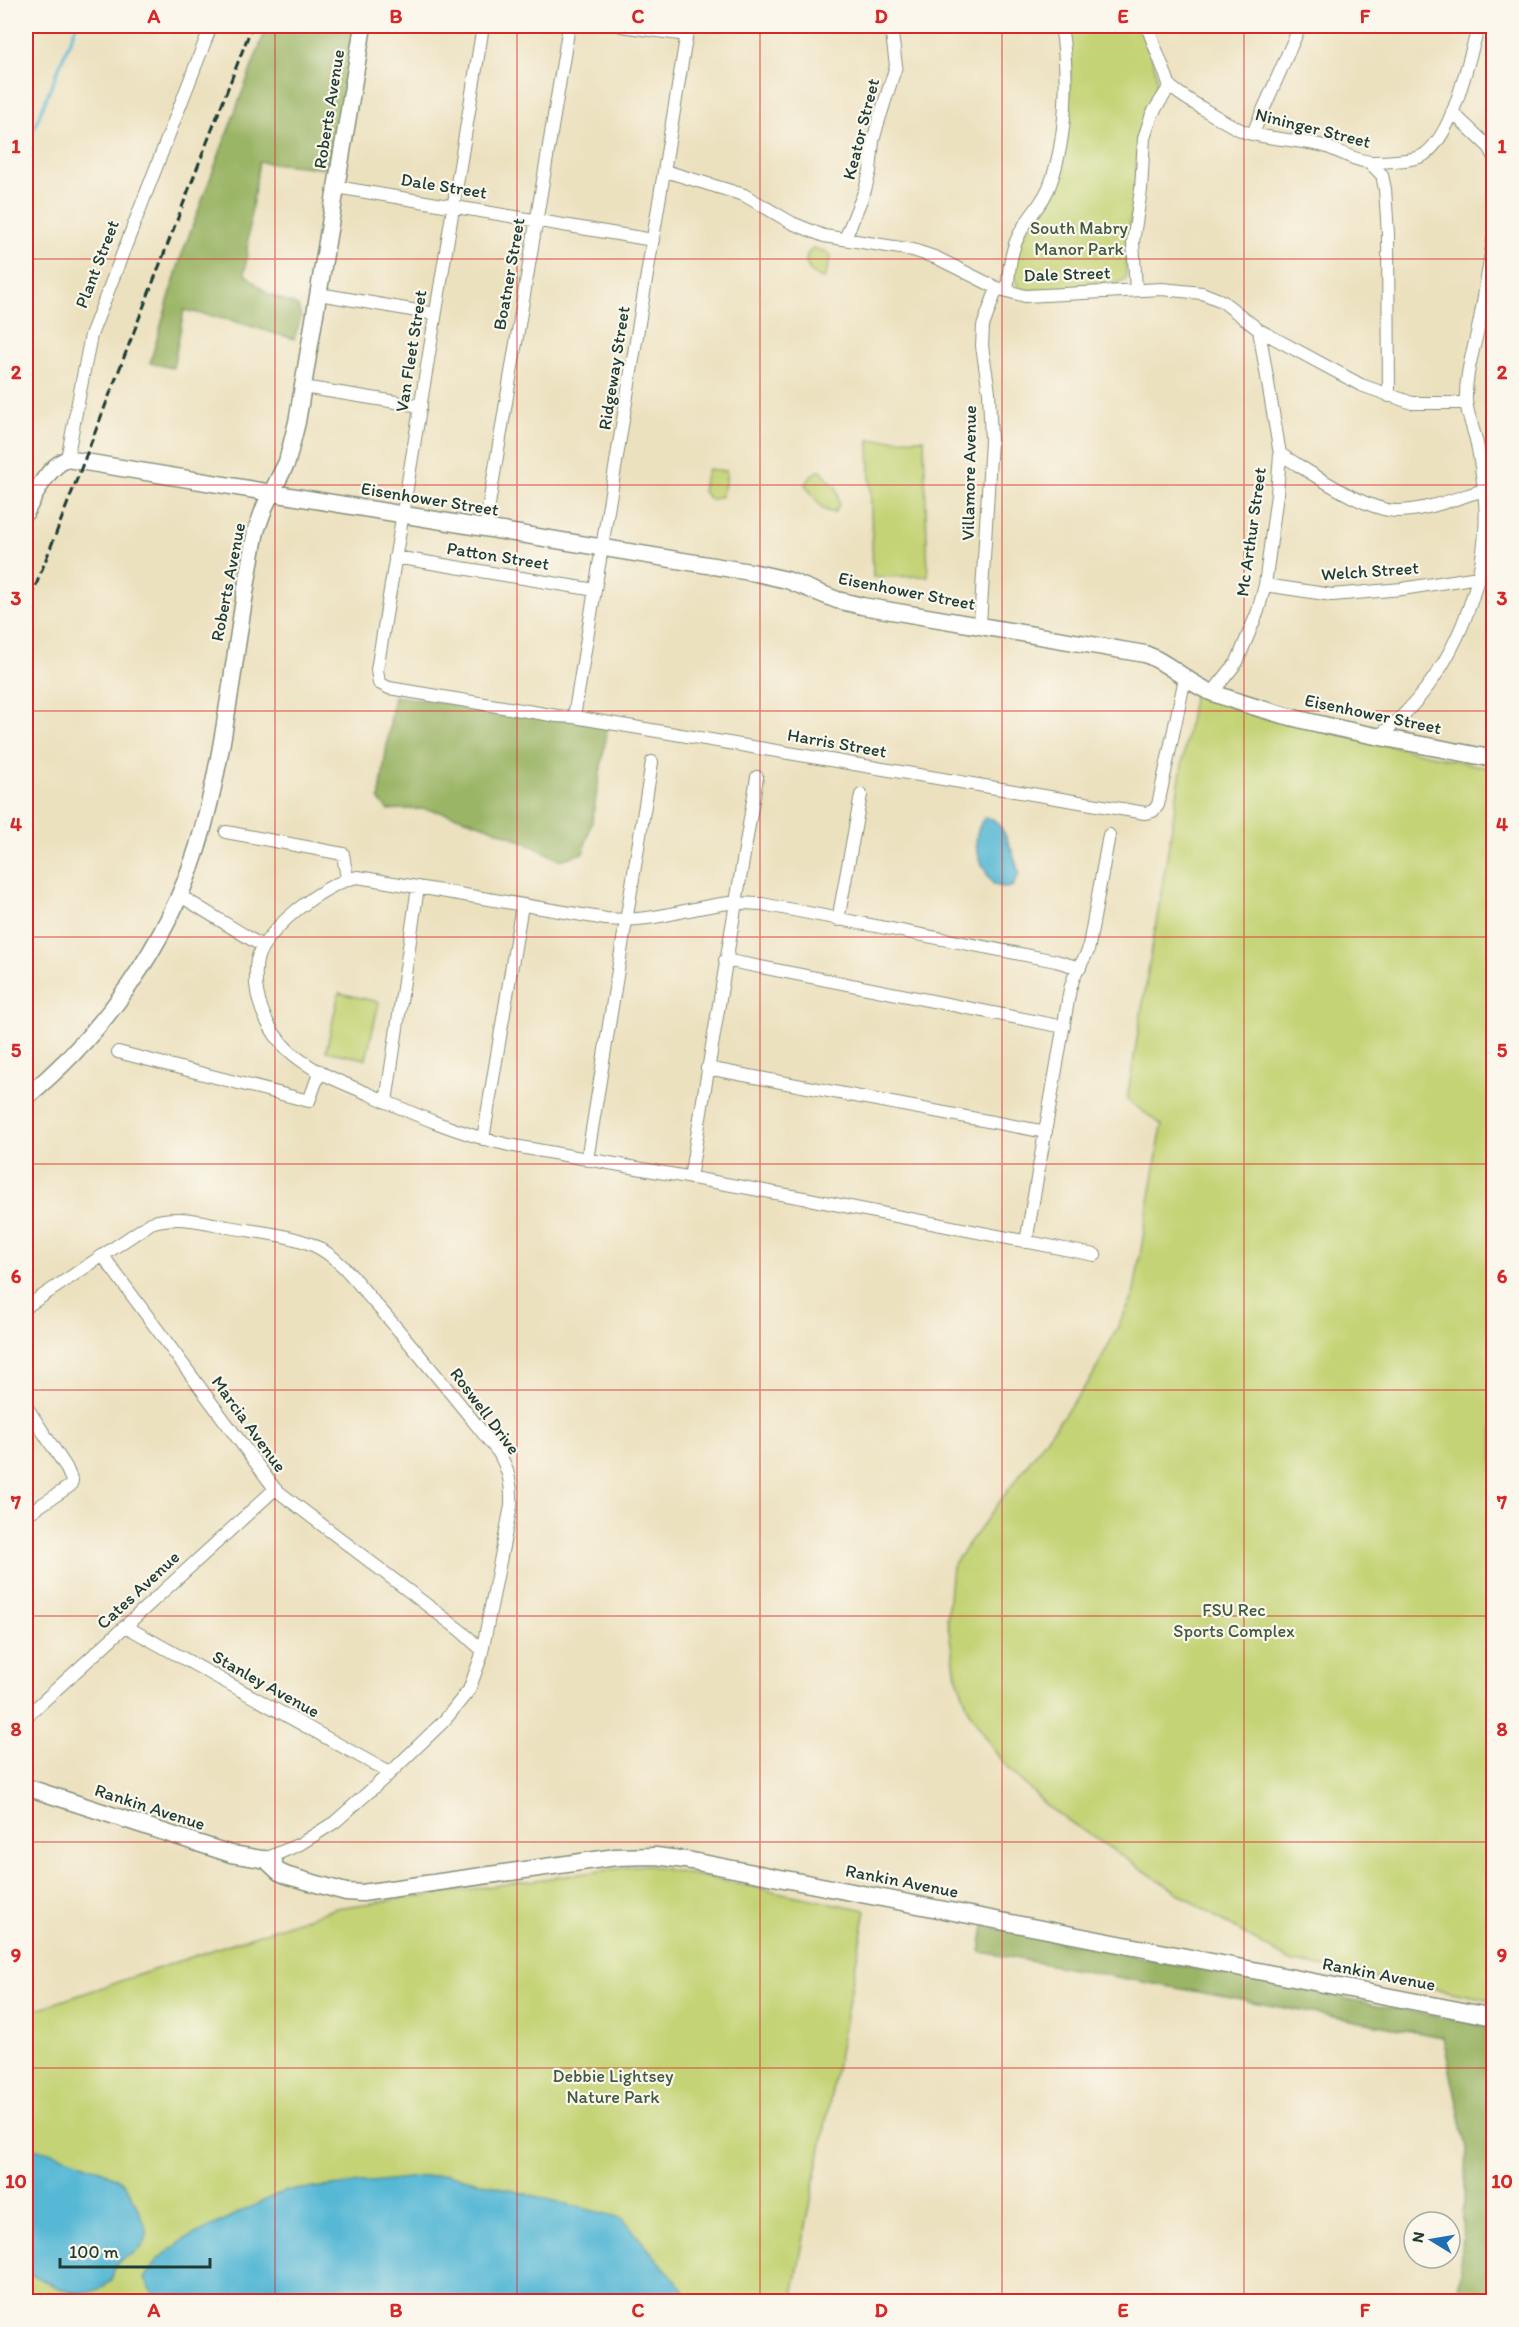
<svg xmlns="http://www.w3.org/2000/svg" width="1519" height="2327" font-family="Itim,sans-serif">
<rect width="100%" height="100%" fill="#fbf7ec"/>
<filter id="ink" filterUnits="userSpaceOnUse"><feTurbulence type="fractalNoise" baseFrequency=".0167" numOctaves="2"/><feDisplacementMap in="SourceGraphic" scale="12" xChannelSelector="R" yChannelSelector="G"/><feConvolveMatrix kernelMatrix="1 2 1 2 8 2 1 2 1" color-interpolation-filters="sRGB"/></filter>
<filter id="wash" filterUnits="userSpaceOnUse"><feTurbulence type="fractalNoise" baseFrequency=".008" numOctaves="4" result="noise"/><feDisplacementMap in="SourceGraphic" scale="24" xChannelSelector="R" yChannelSelector="G"/><feGaussianBlur stdDeviation="1.35" result="paint"/><feColorMatrix in="noise" values="0 0 0 0 0 0 0 0 0 0 0 0 0 0 0 0 0 1.4 0 .05"/><feComposite in="paint" operator="in"/></filter>
<g filter="url(#wash)">
<rect width="100%" height="100%" fill="#ece1bf"/>
<path fill="#c4d375" stroke="#728854" stroke-width="1.5" d="M1064,26H1139L1154,63L1157,81L1155,96L1138,133L1135,195L1126,245V278C1114,291 1043,290 1022,291L1018,289L1014,271L1019,243L1050,195L1069,96L1071,59Z
M813,248L826,252L831,256L824,279C809,276 799,259 813,248Z
M924,439L928,576L873,577L869,440Z
M708,469L725,471L727,474L722,496L711,500L703,492V484Z
M821,470L837,489L839,505L834,513L823,509L805,485L813,474Z
M1194,692L1258,716L1493,769V2000L1290,1961L1201,1908L1049,1808L1002,1762L970,1713L956,1675L947,1619L952,1566L1092,1377L1133,1297L1162,1125L1127,1100Z
M339,993L379,1002L366,1059L326,1051Z
M644,1865L866,1910L792,2301H26V2013L336,1908Z"/>
<path fill="#9bb566" stroke="#5d794d" stroke-width="1.5" d="M267,26H358L331,169L259,162L250,219L245,274L268,294L298,306L301,317L294,339L233,321L184,310L173,368L150,363L181,257Z
M394,696L608,725L592,821L583,853L560,860C524,841 461,812 421,809C410,809 399,809 388,810L379,800Z
M984,1926L1493,2028V2301H1458L1467,2150L1443,2037L980,1952Z"/>
<path fill="#57b8d5" stroke="#3b7a84" stroke-width="1.5" d="M985,817C988,818 991,818 994,820C1005,827 1016,861 1019,874L1013,886L1006,888L994,885C980,864 967,840 985,817Z
M26,2147C45,2149 114,2171 125,2185C132,2192 136,2205 140,2214C144,2223 150,2230 146,2240C137,2262 115,2249 112,2280C82,2307 60,2287 28,2273L26,2276Z
M447,2174L622,2218L693,2301L162,2302L155,2297L145,2279L157,2260L185,2239L284,2191Z"/>
<g fill="none" stroke-linecap="round" stroke-linejoin="round">
<path stroke="#57b8d5" stroke-width="3" d="M26,148L76,26"/>
</g>
</g>
<g filter="url(#ink)">
<g fill="none" stroke-linecap="round" stroke-linejoin="round">
<g stroke="#868f7a" stroke-width="14">
<path id="street" d="M483,26L377,670L379,683L389,688L557,716L574,717L1145,813L1153,811L1158,805L1185,678
M621,26L687,35
M1170,86C1180,96 1235,129 1248,133C1271,139 1297,140 1320,145C1337,149 1355,162 1372,162C1383,162 1417,161 1425,154C1455,132 1467,61 1479,26
M1452,112L1490,148L1494,156
M1253,133L1300,26
M1369,162L1382,175L1385,189L1388,234L1389,396
M665,171L744,195L792,223L824,236L913,250L937,258L997,288L1025,296L1162,289L1202,293L1222,301L1259,330L1361,385L1412,403H1466
M336,187L653,240
M845,239L865,190L870,171L873,141L878,123L896,66L891,26
M1136,289L1133,242L1141,190L1144,138L1152,114L1170,86L1147,26
M1007,291C1009,272 1010,251 1020,233C1029,215 1045,202 1051,182C1067,137 1069,72 1061,26
M319,294L435,314
M303,387L421,406
M1280,454C1309,471 1366,512 1399,511C1428,510 1457,498 1484,490
M67,459L91,335L211,26
M485,528L569,26
M395,557L595,590
M1265,585L1332,595L1402,589L1478,577
M980,625L991,441L989,392L982,346L983,326L997,288
M1212,693L1237,662L1258,611L1265,585L1277,494L1280,454L1259,330
M574,717L688,26
M1380,735C1389,728 1399,720 1407,711C1460,656 1493,566 1484,490C1482,473 1480,456 1476,440C1473,427 1467,414 1466,400C1465,374 1474,350 1479,324C1485,295 1489,264 1494,234
M226,832L343,854L347,879
M179,895L262,946
M838,920L861,795
M725,960L1064,1027
M1080,968L1056,961L762,904C751,904 740,902 729,903C684,908 654,923 606,919L358,877C329,882 287,914 269,938C256,953 255,964 256,984C258,1008 270,1032 287,1049C309,1070 340,1082 367,1093C413,1114 459,1134 509,1145L809,1199L1095,1255
M118,1052L309,1101L320,1071
M707,1068L1046,1132
M386,1102L418,887
M483,1139L522,905
M587,1160L652,762
M690,1178L757,777
M1026,1242L1070,989L1074,977L1088,951L1109,835
M103,1256L275,1489L461,1631L482,1650
M26,1307L151,1223C177,1214 203,1222 228,1227C256,1232 287,1234 313,1245C338,1256 356,1281 373,1301C417,1350 458,1402 499,1453C509,1471 512,1486 511,1506L481,1657L469,1690L444,1721L390,1773L335,1822L300,1844L265,1859
M26,1406L66,1467L72,1481L70,1486L26,1515
M125,1626L390,1773
M26,1717L275,1489"/>
</g>
<g stroke="#868f7a" stroke-width="19">
<path id="secondary" d="M26,512C35,493 48,467 67,459L756,573L787,580L837,600L862,606L1145,654C1170,663 1188,684 1213,693C1303,726 1400,740 1494,759
M26,1097C104,1033 166,946 197,849C228,748 235,635 256,531L265,506L287,462L297,422L363,26
M26,1787L231,1854L274,1861
M265,1859L279,1872L288,1876L346,1892L362,1893L616,1857L656,1856L692,1861L1494,2017"/>
</g>
<use href="#street" stroke="#fff" stroke-width="12"/>
<use href="#secondary" stroke="#fff" stroke-width="16"/>
<path stroke="#1f3d34" stroke-width="3" stroke-dasharray="9 4.5" stroke-linecap="butt" d="M26,611L252,26"/>
</g>
</g>
<path fill="none" stroke="#d62828" stroke-width="1.5" stroke-opacity="0.55" d="M275,26V2302M517,26V2302M760,26V2302M1002,26V2302M1244,26V2302M26,259H1494M26,485H1494M26,711H1494M26,937H1494M26,1164H1494M26,1390H1494M26,1616H1494M26,1842H1494M26,2068H1494"/>
<g text-anchor="middle" stroke-width="4.5" stroke-linejoin="round" paint-order="stroke">
<g font-size="18" fill="#1f3d34" stroke="#fbf7ec">
<text transform="translate(329 109) rotate(-81)" y="6">Roberts Avenue</text>
<text transform="translate(1313 128) rotate(14)" y="6">Nininger Street</text>
<text transform="translate(861 129) rotate(-76)" y="6">Keator Street</text>
<text transform="translate(444 186) rotate(9)" y="6">Dale Street</text>
<text transform="translate(97 264) rotate(-69)" y="6">Plant Street</text>
<text transform="translate(509 274) rotate(-80)" y="6">Boatner Street</text>
<text transform="translate(1067 274) rotate(-2)" y="6">Dale Street</text>
<text transform="translate(411 351) rotate(-81)" y="6">Van Fleet Street</text>
<text transform="translate(614 368) rotate(-81)" y="6">Ridgeway Street</text>
<text transform="translate(969 473) rotate(-89)" y="6">Villamore Avenue</text>
<text transform="translate(430 499) rotate(9)" y="6">Eisenhower Street</text>
<text transform="translate(1251 532) rotate(-82)" y="6">Mc Arthur Street</text>
<text transform="translate(498 556) rotate(9)" y="6">Patton Street</text>
<text transform="translate(1370 571) rotate(-4)" y="6">Welch Street</text>
<text transform="translate(228 582) rotate(-79)" y="6">Roberts Avenue</text>
<text transform="translate(907 591) rotate(11)" y="6">Eisenhower Street</text>
<text transform="translate(1373 714) rotate(12)" y="6">Eisenhower Street</text>
<text transform="translate(837 743) rotate(10)" y="6">Harris Street</text>
<text transform="translate(485 1411) rotate(53)" y="6">Roswell Drive</text>
<text transform="translate(249 1424) rotate(54)" y="6">Marcia Avenue</text>
<text transform="translate(138 1590) rotate(-43)" y="6">Cates Avenue</text>
<text transform="translate(266 1684) rotate(29)" y="6">Stanley Avenue</text>
<text transform="translate(150 1807) rotate(18)" y="6">Rankin Avenue</text>
<text transform="translate(902 1881) rotate(11)" y="6">Rankin Avenue</text>
<text transform="translate(1379 1974) rotate(11)" y="6">Rankin Avenue</text>
</g>
<g font-size="18" fill="#405b41" stroke="#fbf7ec">
<text x="1079" y="234">South Mabry<tspan x="1079" dy="21">Manor Park</tspan></text>
<text x="1234" y="1616">FSU Rec<tspan x="1234" dy="21">Sports Complex</tspan></text>
<text x="613" y="2082">Debbie Lightsey<tspan x="613" dy="21">Nature Park</tspan></text>
</g>
</g>
<rect width="1519" height="2327" fill="none" stroke="#fbf7ec" stroke-width="66"/>
<g transform="translate(1432 2240) rotate(281)"><circle r="28" fill="#fbf7ec" stroke="#a3ada2" stroke-width="1.5"/>
<path d="M0-4.5L10 22L0 15L-10 22Z" fill="#1f6fb2"/>
<text y="-9" font-size="16" font-weight="bold" text-anchor="middle" fill="#1f3d34">N</text>
</g>
<path d="M60 2258v9h150v-9" fill="none" stroke="#1f3d34" stroke-width="3"/>
<text x="69" y="2258" font-size="18" fill="#1f3d34" stroke="#fbf7ec" stroke-width="4.5" paint-order="stroke">100 m</text>
<rect x="33" y="33" width="1453" height="2261" fill="none" stroke="#d62828" stroke-width="2"/>
<g font-size="20" text-anchor="middle" font-weight="bold" fill="#d62828">
<text x="154" y="23">A</text>
<text x="396" y="23">B</text>
<text x="638" y="23">C</text>
<text x="881" y="23">D</text>
<text x="1123" y="23">E</text>
<text x="1365" y="23">F</text>
<text x="16" y="153">1</text>
<text x="1502" y="153">1</text>
<text x="16" y="379">2</text>
<text x="1502" y="379">2</text>
<text x="16" y="605">3</text>
<text x="1502" y="605">3</text>
<text x="16" y="831">4</text>
<text x="1502" y="831">4</text>
<text x="16" y="1057">5</text>
<text x="1502" y="1057">5</text>
<text x="16" y="1283">6</text>
<text x="1502" y="1283">6</text>
<text x="16" y="1509">7</text>
<text x="1502" y="1509">7</text>
<text x="16" y="1736">8</text>
<text x="1502" y="1736">8</text>
<text x="16" y="1962">9</text>
<text x="1502" y="1962">9</text>
<text x="16" y="2188">10</text>
<text x="1502" y="2188">10</text>
<text x="154" y="2317">A</text>
<text x="396" y="2317">B</text>
<text x="638" y="2317">C</text>
<text x="881" y="2317">D</text>
<text x="1123" y="2317">E</text>
<text x="1365" y="2317">F</text>
</g>
</svg>
